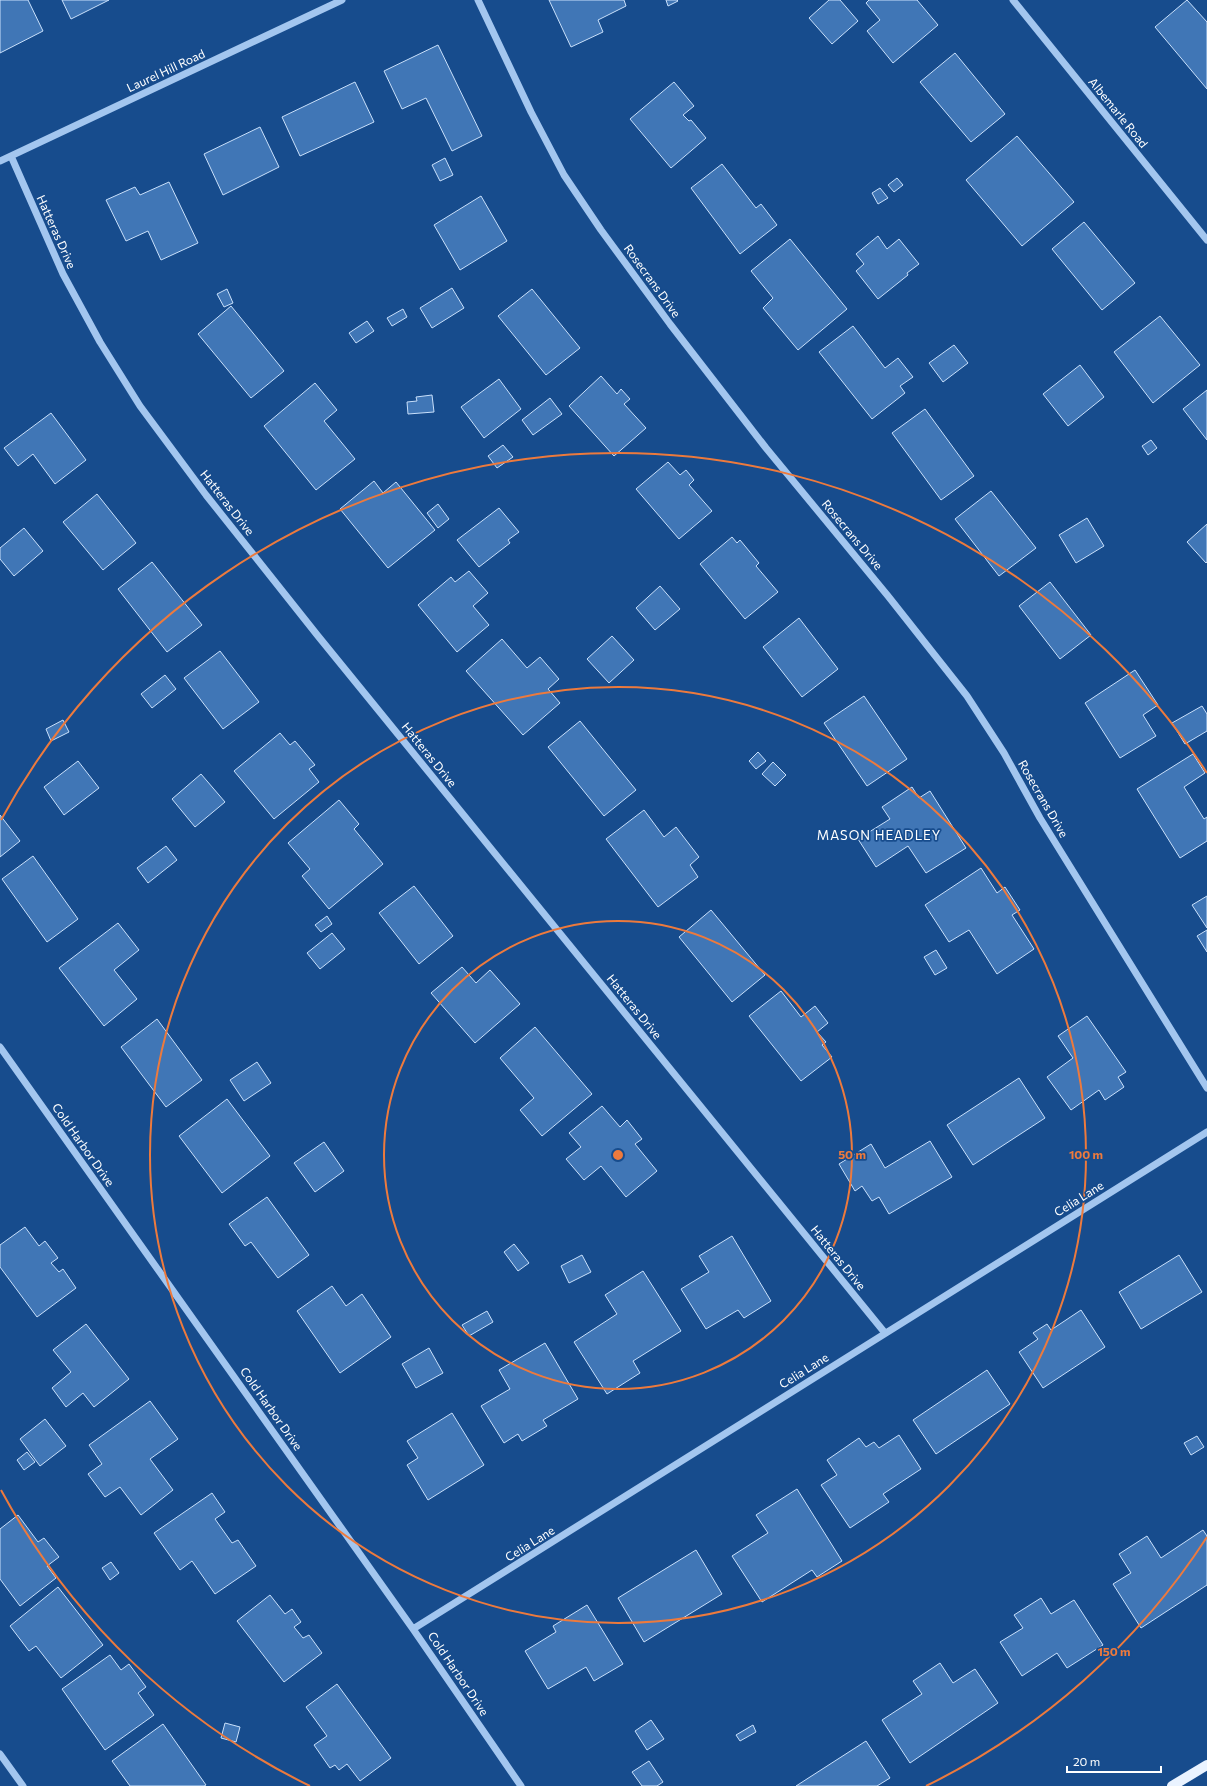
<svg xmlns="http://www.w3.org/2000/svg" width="1207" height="1786" font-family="Commissioner,sans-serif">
<rect width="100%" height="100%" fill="#174c8d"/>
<path fill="#4076b6" stroke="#c9e0fb" d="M0,0H28L43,31L0,53Z
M62,0H109L71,19Z
M549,0H624L626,6L598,20L603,32L571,47Z
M666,0H677L678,1L668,6Z
M829,0H840L858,21L832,44L809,18Z
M869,0H917L938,25L893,63L867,31L880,20L866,3Z
M1187,0L1207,22V89L1155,27Z
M438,45L482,136L452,151L426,98L402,109L384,71Z
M955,53L1005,114L971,142L920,82Z
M355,82L374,122L300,156L282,117Z
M674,82L694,106L683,115L689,121L691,120L706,138L671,168L630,119Z
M260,127L279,167L223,195L204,154Z
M1017,136L1074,202L1022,246L966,180Z
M445,158L453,175L440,181L432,165Z
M722,164L756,208L761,204L777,225L740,254L691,188Z
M897,178L903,185L894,192L888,185Z
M169,182L198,243L161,260L148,231L126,241L106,200L135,187L140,195Z
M880,188L888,198L878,204L872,193Z
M481,196L507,241L460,270L434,225Z
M1084,222L1135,283L1102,310L1052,249Z
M878,236L887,249L899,239L919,264L907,273L908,275L878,299L856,271L864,264L856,254Z
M790,239L847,309L798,350L763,308L773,298L751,271Z
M452,288L464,308L432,328L420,308Z
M227,289L233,303L224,307L217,294Z
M532,289L580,348L546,375L498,316Z
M231,306L284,371L251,398L198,334Z
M403,309L407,317L392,326L387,318Z
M1160,316L1200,365L1153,403L1114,352Z
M367,321L374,331L356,343L349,333Z
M853,326L885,368L898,358L913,377L900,386L905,393L872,419L819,352Z
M954,345L968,363L943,382L929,363Z
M1080,365L1104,397L1068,426L1043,394Z
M601,376L617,394L621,389L630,399L624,404L646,428L614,456L569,406Z
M499,379L521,409L484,438L461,407Z
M315,383L337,410L324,421L355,459L316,490L264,426Z
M1207,390V440L1183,409Z
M432,395L434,412L408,414L407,402L417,401L416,397Z
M550,398L562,414L533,435L522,420Z
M925,409L974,476L941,500L892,433Z
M51,413L86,460L55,484L33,454L18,466L4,448Z
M1151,440L1157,448L1148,455L1142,446Z
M503,445L513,457L497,468L488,456Z
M668,462L680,475L686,470L694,480L689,485L712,511L679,539L636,489Z
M374,481L383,493L396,482L435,530L388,568L340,509Z
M991,491L1036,548L999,576L955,519Z
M97,494L136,543L103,570L63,522Z
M438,504L449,519L438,528L427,513Z
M499,508L519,532L508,540L510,543L479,567L457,540Z
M1087,518L1104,546L1076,563L1059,535Z
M1207,524V562L1206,563L1187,542Z
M24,528L43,551L14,576L0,559V548Z
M732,537L737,543L740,540L759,563L756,566L778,592L745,619L700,564Z
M152,562L202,625L167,652L118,589Z
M469,571L488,593L473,606L489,625L457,652L418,605L451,577L455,582Z
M1050,582L1091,635L1060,659L1019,606Z
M660,586L680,609L655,630L636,608Z
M799,618L838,669L802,697L763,647Z
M612,636L634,660L609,683L587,659Z
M502,639L527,668L540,657L559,679L548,689L560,703L523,735L466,671Z
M220,651L259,702L223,729L184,678Z
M1135,670L1158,705L1143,715L1156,736L1120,758L1085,703Z
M165,675L176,689L152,708L141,694Z
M864,696L907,759L867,786L824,723Z
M1202,706L1207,714V731L1185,744L1172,723Z
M63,720L69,732L51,741L46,729Z
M580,721L636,790L604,816L548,747Z
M280,733L290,745L295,741L315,765L309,769L319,782L274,819L234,771Z
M758,752L766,761L756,769L749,761Z
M1193,754L1205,773L1184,787L1204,819L1207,817V841L1180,858L1137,789Z
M78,761L99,788L64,815L44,787Z
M773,762L786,775L775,786L762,774Z
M201,774L225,802L195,827L172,799Z
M912,787L919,798L930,791L966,848L926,873L908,846L876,867L858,839L890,819L882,807Z
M339,800L359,824L354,829L383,864L329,909L302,876L310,869L288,843Z
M644,810L664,837L676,827L699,857L690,865L698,877L658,907L606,839Z
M0,815L20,841L0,857Z
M166,846L177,860L148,883L137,868Z
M33,856L78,919L47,942L2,879Z
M981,868L997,893L1005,887L1020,910L1012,915L1034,949L997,974L969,930L949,942L925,905Z
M414,886L453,936L419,964L379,913Z
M1207,896V928L1192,905Z
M711,910L765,975L732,1002L679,937Z
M327,916L332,924L321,932L315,925Z
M118,923L139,950L114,970L137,999L104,1026L59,968Z
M1207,930V952L1197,936Z
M332,933L345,949L320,969L307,953Z
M936,950L947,968L935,975L924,957Z
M462,967L476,983L490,970L520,1004L475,1043L431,993Z
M781,991L801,1017L815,1006L828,1023L817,1032L826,1042L822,1045L832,1057L801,1081L749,1016Z
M1087,1016L1126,1072L1118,1077L1124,1087L1105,1100L1099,1090L1071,1110L1047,1077L1073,1058L1058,1036Z
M157,1019L202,1080L166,1107L121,1047Z
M535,1027L592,1094L542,1136L520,1110L534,1098L500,1058Z
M257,1062L271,1083L244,1101L230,1080Z
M1019,1078L1045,1118L973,1165L947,1125Z
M227,1099L270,1156L222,1193L179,1136Z
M602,1106L620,1127L627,1120L642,1139L635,1144L657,1171L626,1197L601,1166L584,1180L566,1159L581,1147L569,1133Z
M930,1141L952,1177L889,1214L879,1197L872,1201L862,1186L855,1191L839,1164L871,1144L885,1168Z
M324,1142L344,1171L315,1192L294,1163Z
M267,1197L309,1255L278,1278L251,1242L245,1246L229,1224Z
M25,1227L39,1246L45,1241L58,1258L51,1263L59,1272L63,1269L76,1288L37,1317L0,1267V1245Z
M732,1236L771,1301L744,1318L738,1310L706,1329L681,1289L709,1272L699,1256Z
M514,1244L529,1263L518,1271L504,1252Z
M582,1255L591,1272L569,1283L561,1266Z
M1179,1255L1202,1292L1141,1329L1119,1292Z
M643,1271L681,1331L633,1361L640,1373L607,1394L574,1342L617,1314L605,1295Z
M332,1286L346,1306L362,1294L391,1337L340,1373L297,1311Z
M1081,1310L1105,1347L1043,1388L1019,1352L1038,1339L1033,1333L1047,1324L1051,1330Z
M487,1311L493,1322L469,1336L462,1325Z
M86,1324L129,1379L94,1407L83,1393L66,1407L52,1388L71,1372L53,1350Z
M545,1343L578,1399L543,1420L547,1426L522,1441L518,1434L504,1443L481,1406L510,1389L499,1370Z
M429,1348L443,1373L416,1388L402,1364Z
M987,1370L1010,1404L936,1454L913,1420Z
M150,1401L178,1439L150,1459L173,1490L141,1515L120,1487L105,1497L88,1474L102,1464L89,1445Z
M452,1413L484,1465L428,1500L407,1465L418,1458L407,1441Z
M45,1419L66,1446L40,1466L20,1439Z
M899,1435L921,1469L883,1494L889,1502L850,1528L821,1485L837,1475L827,1460L859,1438L866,1447L874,1442L879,1448Z
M1197,1436L1204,1447L1191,1455L1184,1443Z
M27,1452L35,1462L24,1470L17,1460Z
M797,1489L842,1561L817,1577L812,1570L762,1602L732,1556L768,1533L756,1515Z
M212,1493L225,1512L215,1519L232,1543L238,1540L256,1566L215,1594L192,1561L180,1570L154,1533Z
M18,1515L38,1542L44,1538L59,1557L47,1566L56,1578L20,1606L0,1579V1529Z
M1203,1530L1207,1536V1585L1141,1628L1113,1584L1131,1573L1119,1554L1147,1536L1161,1558Z
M696,1550L722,1594L644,1642L618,1598Z
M111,1562L119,1573L110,1580L102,1568Z
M58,1587L103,1645L61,1678L36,1646L29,1651L10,1626Z
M270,1595L285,1614L292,1609L301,1622L294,1627L303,1638L309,1635L322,1653L284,1682L237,1621Z
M1041,1598L1051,1614L1074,1600L1103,1645L1067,1668L1057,1653L1022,1676L1000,1642L1023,1628L1014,1615Z
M587,1605L623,1664L594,1681L586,1667L548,1689L525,1651L556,1632L553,1626Z
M110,1655L121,1670L129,1664L146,1687L138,1693L154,1715L105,1750L62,1689Z
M940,1663L953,1683L975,1669L998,1703L910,1763L882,1720L922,1694L913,1681Z
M337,1684L391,1758L360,1781L347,1764L339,1770L335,1765L330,1768L314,1745L327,1736L306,1707Z
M651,1720L664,1739L647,1750L635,1731Z
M225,1723L240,1727L236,1742L221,1738Z
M163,1724L206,1785L204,1786H130L112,1761Z
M753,1725L756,1732L740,1741L736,1735Z
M866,1741L890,1778L877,1786H796Z
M649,1761L663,1782L657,1786H642L632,1772Z"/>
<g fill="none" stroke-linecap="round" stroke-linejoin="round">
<path stroke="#a3c6ef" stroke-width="7" d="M478,0L531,112L564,175L601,230L670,324L766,448L888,596L967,696L1004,753L1040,818L1207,1088
M1013,0L1207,240
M11,156L63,274L100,342L140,406L206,495L318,636L885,1333
M0,161L342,0
M0,1047L413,1629L521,1786
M413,1629L1207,1132
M0,1754L23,1786"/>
<path stroke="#eaf3ff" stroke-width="10" d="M1172,1786L1207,1765"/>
</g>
<g fill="none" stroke="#ed7a3d" stroke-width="2">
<circle cx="618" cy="1155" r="234"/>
<circle cx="618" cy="1155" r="468"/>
<path d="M1207 1537A702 702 0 0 1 926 1786M310 1786A702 702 0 0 1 1 1490M1 820A702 702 0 0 1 1207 773"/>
</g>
<g text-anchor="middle" stroke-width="3.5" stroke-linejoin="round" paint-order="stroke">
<g font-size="12" fill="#fff" stroke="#174c8d">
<text transform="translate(166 71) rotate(-25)" y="4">Laurel Hill Road</text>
<text transform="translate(1118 113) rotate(51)" y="4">Albemarle Road</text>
<text transform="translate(56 232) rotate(66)" y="4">Hatteras Drive</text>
<text transform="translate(652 281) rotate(54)" y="4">Rosecrans Drive</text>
<text transform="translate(227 503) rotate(52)" y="4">Hatteras Drive</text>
<text transform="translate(852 535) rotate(50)" y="4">Rosecrans Drive</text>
<text transform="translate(429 755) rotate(51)" y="4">Hatteras Drive</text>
<text transform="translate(1043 799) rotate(60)" y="4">Rosecrans Drive</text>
<text transform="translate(634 1007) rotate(51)" y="4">Hatteras Drive</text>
<text transform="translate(83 1145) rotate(55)" y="4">Cold Harbor Drive</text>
<text transform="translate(1079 1199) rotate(-32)" y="4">Celia Lane</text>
<text transform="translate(838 1258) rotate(51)" y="4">Hatteras Drive</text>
<text transform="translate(804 1371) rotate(-32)" y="4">Celia Lane</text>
<text transform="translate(271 1409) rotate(55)" y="4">Cold Harbor Drive</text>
<text transform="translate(530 1544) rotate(-32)" y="4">Celia Lane</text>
<text transform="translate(458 1674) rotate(56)" y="4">Cold Harbor Drive</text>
</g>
<g font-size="13" letter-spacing="1" fill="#fff" stroke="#174c8d">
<text x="879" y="840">MASON HEADLEY</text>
</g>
</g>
<circle cx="618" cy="1155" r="6" fill="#ed7a3d" stroke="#174c8d" stroke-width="2"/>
<g font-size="12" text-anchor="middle" font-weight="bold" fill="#ed7a3d" stroke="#174c8d" stroke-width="3.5" stroke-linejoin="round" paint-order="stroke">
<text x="852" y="1159">50 m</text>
<text x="1086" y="1159">100 m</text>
<text x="1114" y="1656">150 m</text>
</g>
<path d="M1067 1766v6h94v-6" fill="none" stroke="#ffffff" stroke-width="2"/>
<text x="1073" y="1766" font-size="12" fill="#ffffff" stroke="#174c8d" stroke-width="3" paint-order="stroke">20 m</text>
</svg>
